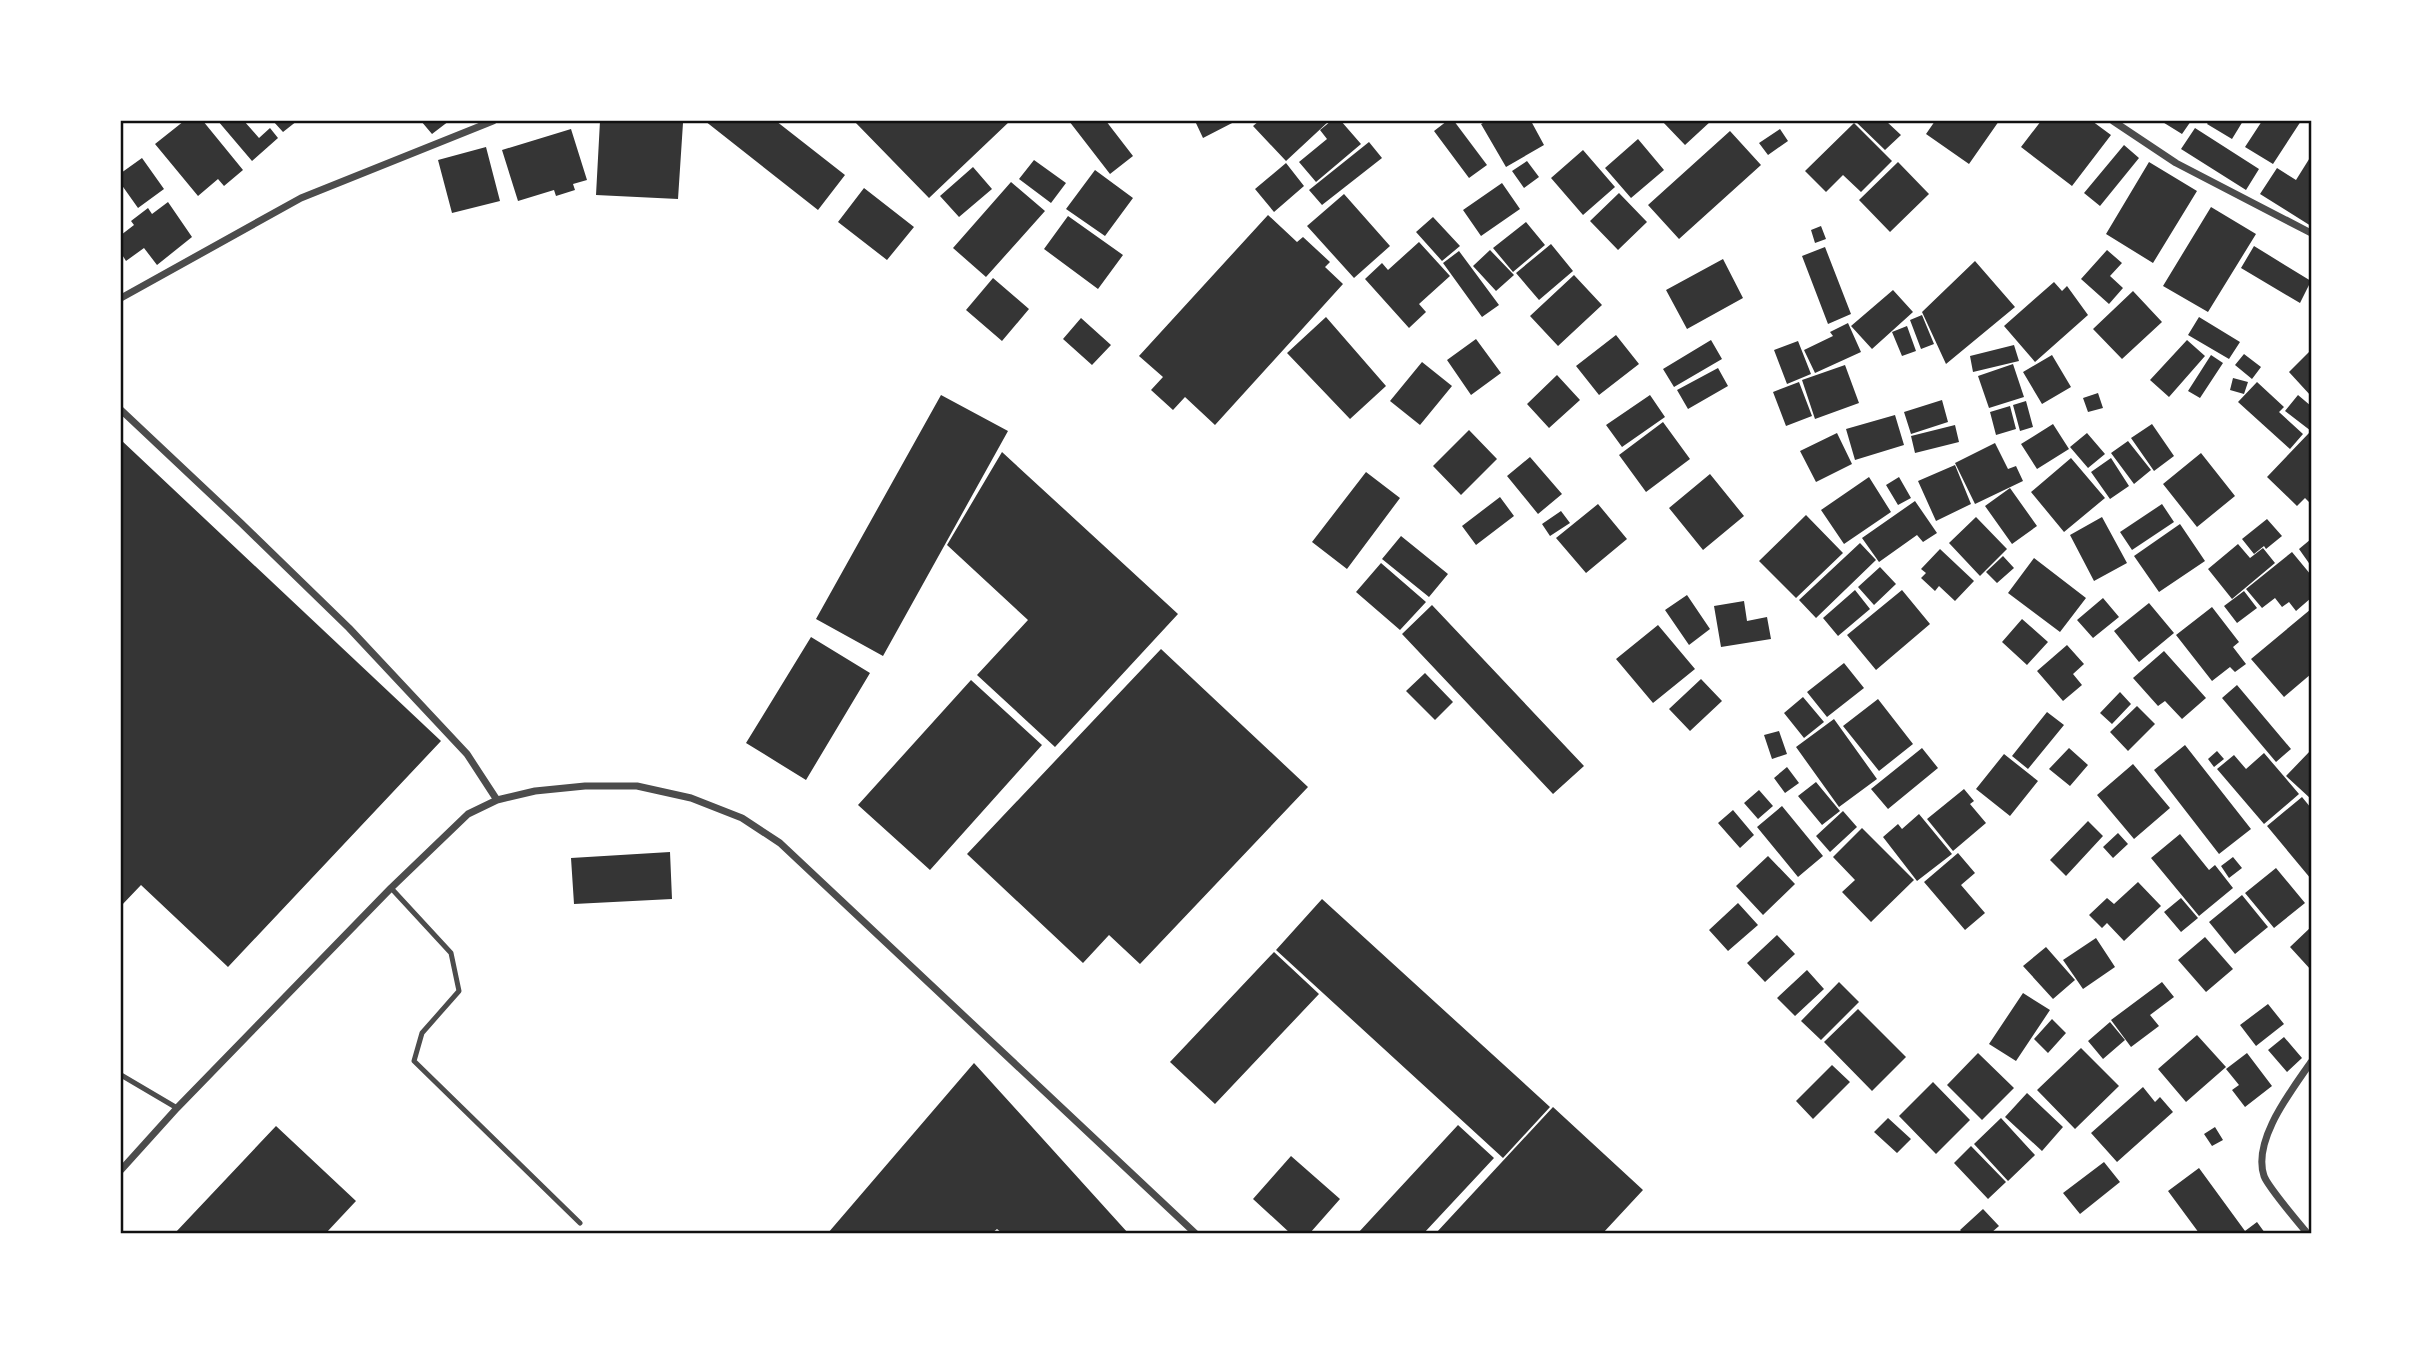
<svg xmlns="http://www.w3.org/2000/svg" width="2432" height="1354" font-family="'Source Serif 4',serif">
<rect width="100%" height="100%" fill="#fff"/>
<path fill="#353535" d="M184,121H203L243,170L224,186L218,179L198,196L155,144Z
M218,121H244L259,138L270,128L278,138L252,161Z
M273,121H297L283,132Z
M421,121H449L432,134Z
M600,121L683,123L678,199L596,195Z
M705,121H776L845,175L818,210Z
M854,121H1010L929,198Z
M1069,121H1106L1133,156L1110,174Z
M1195,121H1236L1203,138Z
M1259,121H1329L1286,161L1253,126Z
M1331,121H1341L1361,144L1316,182L1299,162L1327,139L1320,130Z
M1447,121H1454L1487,165L1469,178L1434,131Z
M1487,121H1531L1544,145L1506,167L1481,124Z
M1662,121H1711L1685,145Z
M1855,121H1886L1901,135L1885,150Z
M1935,121H1999L1969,164L1926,134Z
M2041,121H2092L2111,135L2072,186L2021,147Z
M2161,121H2191L2182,134Z
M2209,121H2243L2232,139L2207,124Z
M2262,121H2301L2273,164L2245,147Z
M1854,123L1892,161L1861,192L1843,175L1826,192L1805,171Z
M2195,128L2259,169L2246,190L2181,149Z
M571,129L587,180L573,184L575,190L556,196L554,190L518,201L502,150Z
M1780,129L1788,141L1768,155L1759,143Z
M1730,131L1761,165L1679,239L1648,205Z
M1638,139L1664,170L1631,198L1605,168Z
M1369,142L1382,158L1322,205L1309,190Z
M2124,145L2139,158L2100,206L2084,193Z
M486,147L500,201L452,213L438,160Z
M1583,150L1615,187L1583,215L1551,178Z
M2311,156V226L2260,194L2277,168L2296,180Z
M142,158L164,189L138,208L121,184V173Z
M1034,160L1066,183L1051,203L1019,179Z
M1527,161L1539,177L1524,188L1512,171Z
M1898,162L1929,194L1890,232L1859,200Z
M2149,162L2197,191L2153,263L2106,234Z
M1286,163L1304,186L1274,212L1255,189Z
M973,167L992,189L959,217L940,196Z
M1095,170L1133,198L1105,236L1066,209Z
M1011,182L1045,211L986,277L953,248Z
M1502,183L1520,209L1481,236L1463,210Z
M864,188L914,227L887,260L838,222Z
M1619,193L1647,222L1618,250L1590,221Z
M1344,194L1390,246L1354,278L1307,226Z
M168,202L192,237L157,265L144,248L126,261L121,253V235L134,225L131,221L148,208L152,214Z
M2211,207L2256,234L2208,312L2163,286Z
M1268,215L1297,242L1303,237L1330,262L1325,267L1343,284L1215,425L1185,397L1173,410L1151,390L1163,377L1139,356Z
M1068,216L1123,255L1098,289L1044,249Z
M1433,217L1460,246L1442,261L1416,232Z
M1526,222L1545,245L1513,272L1493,248Z
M1821,226L1826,239L1815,243L1811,230Z
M1419,242L1450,276L1419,304L1426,312L1409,328L1365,279L1382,263L1388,270Z
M1551,244L1573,271L1539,300L1516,273Z
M2254,246L2311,281L2300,303L2241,268Z
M1825,247L1851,314L1828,324L1802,256Z
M1490,250L1514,275L1496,291L1473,266Z
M2107,250L2122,263L2110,276L2123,288L2109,304L2081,279Z
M1459,251L1499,305L1482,317L1443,263Z
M1723,259L1743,298L1687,329L1666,290Z
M1975,261L2015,307L1946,364L1922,312Z
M1574,275L1602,305L1558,346L1530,316Z
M993,278L1029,309L1002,341L966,310Z
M2054,282L2062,291L2067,286L2088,315L2035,362L2004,326Z
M1893,290L1913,312L1872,349L1851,326Z
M2133,291L2162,322L2122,359L2093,329Z
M1922,315L1934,344L1921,349L1910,320Z
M1326,317L1386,386L1350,419L1287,353Z
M2199,317L2240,342L2229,359L2188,335Z
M1081,318L1111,345L1092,365L1063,339Z
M1848,323L1861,352L1815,373L1804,350L1833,336L1830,332Z
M1907,326L1916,351L1902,356L1892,332Z
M1616,335L1639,364L1599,395L1576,366Z
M1476,339L1501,373L1471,395L1447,360Z
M1711,340L1722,359L1674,387L1663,369Z
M2187,340L2205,356L2169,397L2150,380Z
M1798,341L1811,374L1787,384L1774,350Z
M2014,345L2019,361L1973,372L1970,356Z
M2311,350V396L2289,372Z
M2244,354L2261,367L2252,379L2235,365Z
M2052,355L2071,387L2042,404L2023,372Z
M2211,355L2223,363L2200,398L2188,391Z
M1422,362L1452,386L1420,425L1390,401Z
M2013,364L2024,397L1989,408L1978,376Z
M1845,365L1859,403L1815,419L1802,380Z
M1718,368L1728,386L1688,409L1677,390Z
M1557,375L1580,400L1549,428L1527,404Z
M2233,378L2248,382L2244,394L2230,390Z
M1799,382L1812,416L1786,426L1773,392Z
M2257,382L2284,407L2279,412L2303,434L2290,449L2238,402Z
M2098,393L2103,408L2088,412L2083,398Z
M941,395L1008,431L883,656L816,619Z
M1650,395L1665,417L1622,447L1606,425Z
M2298,395L2311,406V431L2285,411Z
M1942,400L1948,422L1911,434L1904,412Z
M2026,401L2033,427L2020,431L2013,405Z
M2010,406L2016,429L1996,435L1990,412Z
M1895,415L1904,445L1855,460L1846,429Z
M1663,422L1690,459L1646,492L1619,455Z
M2053,424L2069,449L2037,469L2021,444Z
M2152,424L2174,456L2154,471L2131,438Z
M1955,425L1959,442L1915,453L1911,436Z
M1469,430L1497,459L1461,495L1433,466Z
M1837,433L1852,464L1816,482L1800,451Z
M2087,433L2105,454L2088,468L2070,447Z
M2309,433L2311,435V504L2305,498L2297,506L2267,477Z
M121,440L441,741L228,967L141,885L121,906Z
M2128,441L2151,470L2134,484L2111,453Z
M1995,443L2008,469L2016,466L2023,481L1975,504L1955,463Z
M1002,452L1178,614L1055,747L977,675L1028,620L947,545Z
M2201,453L2235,496L2197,527L2163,484Z
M1530,457L1562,494L1538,514L1507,476Z
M2071,458L2105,498L2064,532L2031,492Z
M2111,458L2129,486L2110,499L2091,472Z
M1955,465L1971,504L1936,521L1918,481Z
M1366,472L1400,498L1347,569L1312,542Z
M1710,474L1744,516L1703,550L1669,508Z
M1869,477L1891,512L1844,544L1821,510Z
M1899,477L1911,498L1898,505L1886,485Z
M2010,488L2037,526L2012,544L1985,506Z
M1500,497L1514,516L1476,545L1462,526Z
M1915,501L1937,533L1923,542L1917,535L1879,562L1862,538Z
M1598,504L1627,539L1586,573L1556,538Z
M2162,504L2174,522L2132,550L2120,532Z
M1561,511L1570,523L1550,536L1542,524Z
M1806,515L1843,553L1796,598L1759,561Z
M1976,517L2007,549L1980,576L1949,543Z
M2102,517L2127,563L2094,581L2070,535Z
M2267,519L2282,536L2266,549L2264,546L2254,554L2242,539Z
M2180,524L2205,561L2159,592L2134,556Z
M1401,536L1448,574L1429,597L1382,559Z
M2311,539V566L2299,549Z
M1860,543L1876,560L1816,618L1799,600Z
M2238,544L2250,558L2263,548L2275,563L2232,599L2208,569Z
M1940,549L1974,581L1955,601L1939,586L1935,591L1921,578L1926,573L1921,569Z
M2292,552L2311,575V598L2296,611L2289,602L2282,607L2275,598L2262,608L2246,589Z
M2003,556L2014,568L1997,583L1986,572Z
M2034,558L2086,598L2060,632L2008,593Z
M1381,563L1426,602L1400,630L1356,592Z
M1880,567L1896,584L1874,605L1858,587Z
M1855,590L1870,609L1838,636L1823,618Z
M1902,590L1930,624L1876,670L1847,635Z
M2244,591L2257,608L2237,623L2224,606Z
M1687,595L1710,629L1689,645L1665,610Z
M2103,598L2119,617L2093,638L2077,620Z
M1744,601L1747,621L1767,617L1771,639L1721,647L1714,606Z
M2149,603L2174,633L2139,662L2114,631Z
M1432,605L1584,766L1553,794L1402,634Z
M2212,607L2239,642L2233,647L2246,664L2235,672L2230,667L2212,681L2176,635Z
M2311,609V674L2284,697L2251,659Z
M2022,619L2048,642L2027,665L2002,642Z
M1658,625L1695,669L1653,703L1616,659Z
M811,637L870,673L806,780L746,743Z
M2067,645L2084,664L2073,674L2082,685L2063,701L2037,671Z
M1161,649L1308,787L1140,964L1109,935L1083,963L967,854Z
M2164,651L2206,698L2182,719L2165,701L2158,706L2133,678Z
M1844,663L1864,688L1827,717L1807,692Z
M1425,673L1453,702L1435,720L1406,691Z
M1701,679L1722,701L1690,731L1669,709Z
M971,680L1042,745L930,870L858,805Z
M2237,685L2291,749L2276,762L2222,698Z
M2120,692L2131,704L2112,724L2100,713Z
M1803,697L1824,722L1804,738L1784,713Z
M1878,699L1913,744L1879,771L1843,726Z
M2137,706L2155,724L2128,751L2110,732Z
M2047,712L2064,725L2028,769L2012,756Z
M1834,719L1877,779L1839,807L1796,747Z
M1779,731L1787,754L1772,759L1764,735Z
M2185,745L2251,829L2219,854L2154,770Z
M1922,748L1938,768L1888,809L1871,789Z
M2069,748L2088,765L2070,786L2049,769Z
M2311,750V799L2286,776Z
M2217,751L2224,759L2214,767L2208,759Z
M2264,753L2299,794L2264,824L2217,769L2234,755L2246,769Z
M2004,754L2038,781L2010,816L1976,789Z
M2133,764L2170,808L2134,839L2097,795Z
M1787,767L1799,783L1785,793L1774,778Z
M1816,782L1840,811L1822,825L1798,796Z
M1964,789L1974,801L1970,804L1986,823L1953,851L1927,819Z
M1759,790L1773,806L1758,819L1744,803Z
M2302,797L2311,808V879L2267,826Z
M1782,806L1823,856L1798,877L1757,827Z
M1733,810L1754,835L1740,848L1718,823Z
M1843,811L1857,827L1830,852L1816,836Z
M1919,814L1952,854L1917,881L1883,837L1898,824L1902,829Z
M2088,821L2103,836L2066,876L2050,860Z
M1862,828L1914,880L1871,922L1842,892L1855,880L1833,857Z
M2118,833L2128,844L2113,858L2103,847Z
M2180,834L2209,870L2215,865L2233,888L2199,916L2151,858Z
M670,852L672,899L574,904L571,858Z
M1958,853L1975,873L1961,885L1985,913L1965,930L1924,882Z
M1768,856L1795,884L1763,915L1736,886Z
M2233,857L2242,868L2229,878L2221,866Z
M2276,868L2305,903L2274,928L2245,893Z
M2138,882L2161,906L2124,941L2107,923L2102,928L2089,915L2107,898L2114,904Z
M2242,895L2268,927L2235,954L2209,922Z
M2181,898L2198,918L2181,932L2164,912Z
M1322,899L1550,1107L1503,1158L1276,950Z
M1738,903L1758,925L1728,951L1709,930Z
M2311,927V970L2290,947Z
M1777,935L1795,954L1765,982L1747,963Z
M2205,937L2233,969L2206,992L2178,960Z
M2096,938L2115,967L2083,989L2063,960Z
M2046,947L2075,980L2053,999L2023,966Z
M1274,952L1319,994L1215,1104L1170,1062Z
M1807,970L1824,989L1795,1016L1777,998Z
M1839,982L1859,1002L1821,1040L1801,1021Z
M2162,982L2174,997L2150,1015L2159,1026L2131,1047L2111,1020Z
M2023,993L2050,1010L2016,1061L1989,1044Z
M2268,1004L2284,1024L2256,1046L2240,1025Z
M1858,1009L1906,1057L1872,1091L1824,1042Z
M2052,1019L2066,1033L2048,1053L2034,1039Z
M2110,1022L2125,1040L2103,1059L2088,1041Z
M2197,1035L2226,1067L2186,1102L2158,1069Z
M2284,1037L2302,1058L2287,1072L2268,1050Z
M2081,1048L2119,1086L2075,1129L2037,1090Z
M1978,1053L2014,1088L1982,1120L1947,1085Z
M2247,1053L2272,1086L2245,1107L2232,1090L2239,1085L2226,1069Z
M974,1063L1128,1233H1002L997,1229L992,1233H828Z
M1832,1065L1850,1082L1813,1119L1796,1101Z
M1933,1082L1970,1120L1936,1154L1899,1116Z
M2143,1087L2155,1102L2160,1097L2173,1112L2117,1162L2091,1133Z
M2027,1093L2063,1127L2042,1151L2005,1117Z
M1553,1107L1643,1190L1603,1233H1436Z
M1888,1118L1911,1139L1897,1153L1874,1132Z
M2001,1118L2035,1155L2008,1181L1974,1144Z
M1458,1125L1494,1158L1424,1233H1358Z
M276,1126L356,1201L326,1233H175Z
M2215,1127L2223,1140L2212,1146L2204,1134Z
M1971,1146L2006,1182L1988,1199L1954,1163Z
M1291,1156L1340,1199L1310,1233H1290L1253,1199Z
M2104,1162L2120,1182L2080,1214L2063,1193Z
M2199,1168L2245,1231L2257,1222L2265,1233H2199L2168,1191Z
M1983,1209L1999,1226L1991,1233H1963L1960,1230Z"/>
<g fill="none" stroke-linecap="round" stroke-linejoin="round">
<path stroke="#4c4c4c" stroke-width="5" d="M391,888L451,953L459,991L422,1033L414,1061L580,1223
M121,1075L177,1108"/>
<path stroke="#4c4c4c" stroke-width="7" d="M2113,121L2176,163L2311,233
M121,298L301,198L493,121
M121,410L241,523L349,628L467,754L497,800
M121,1170L177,1108L391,888L468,814L497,800L535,791L585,786H637L691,798L742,818L780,843L1195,1233
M2307,1233C2298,1222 2268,1187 2264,1176C2252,1140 2292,1090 2311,1062"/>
</g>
<rect width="2432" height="1354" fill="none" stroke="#ffffff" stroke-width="245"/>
<rect x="122" y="122" width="2188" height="1110" fill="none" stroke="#111" stroke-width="2.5"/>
</svg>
